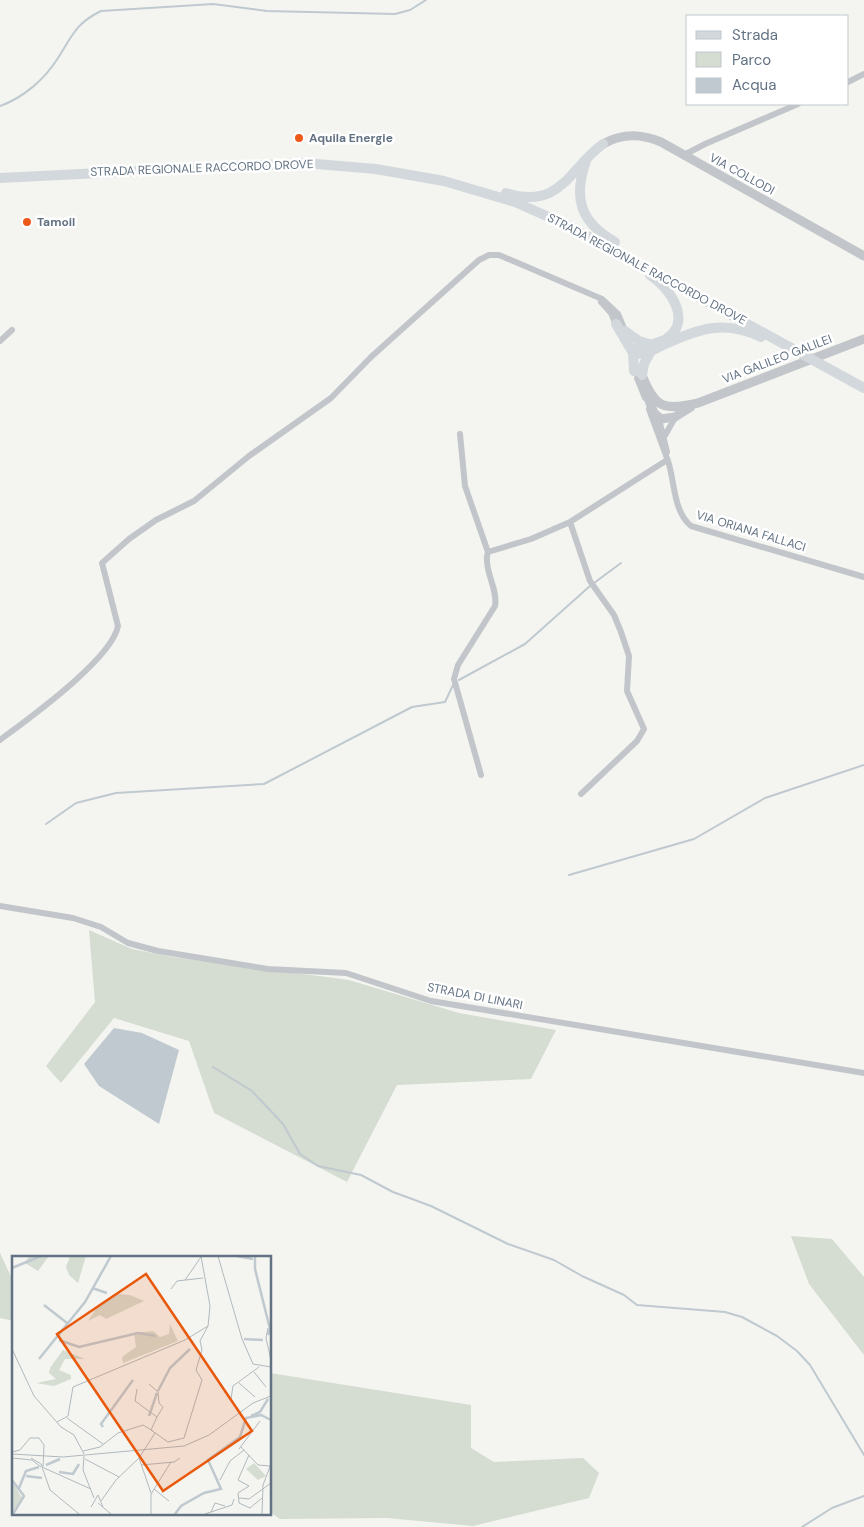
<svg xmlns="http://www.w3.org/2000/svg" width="864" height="1527" font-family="'DM Sans',sans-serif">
<rect width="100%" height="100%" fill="#f4f5f0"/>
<path fill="#d5dcd1" d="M89,930L132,949L173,957L349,980L459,1013L556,1030L531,1079L397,1085L347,1182L214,1113L189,1041L114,1018L61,1083L46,1066L95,1002Z
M791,1236L832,1239L864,1277V1355L809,1284Z
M0,1253L14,1283V1321L0,1318Z
M270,1373L471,1405V1448L494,1462L583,1458L599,1473L589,1498L473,1526L387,1518L280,1519L270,1512Z"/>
<path fill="#bfc9cf" d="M114,1028L142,1033L179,1050L159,1124L99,1086L84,1064Z"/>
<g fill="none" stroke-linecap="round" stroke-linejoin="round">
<path stroke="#bfc9cf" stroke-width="2" d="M0,106C23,98 45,79 58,58C72,36 76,23 101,11L213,4L267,11L395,14L410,10L426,0
M594,583L621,563
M459,680L525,644L590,586
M46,824L76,803L116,793L264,784L412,707L445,702L453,685
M569,875L694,839L765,798L864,765
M213,1067L252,1091L283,1124L300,1154L318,1166L361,1175L393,1192L431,1206L508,1244L554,1260L582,1276L624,1295L637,1305L725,1312L742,1317L777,1336L797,1351L810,1365L864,1455
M802,1527L832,1508L864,1496"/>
<path stroke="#c2c5c9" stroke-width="6" d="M848,82L864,74
M684,155L705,144L798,104
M601,302L611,313L617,327
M0,341L12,330
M637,378L645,398
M649,409C655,426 662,444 668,461C675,482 673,511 691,526L864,577
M658,415L667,452
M460,434L465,486L488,552
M664,437L676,416
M0,740C28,719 112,659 118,626L102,563L129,539L156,520L194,501L249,456L331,398L371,357L479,260L489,255H499L602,299L618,314L626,333
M481,775L454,679L458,665L495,606C498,589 485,573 487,556L488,552L531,539L570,522
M581,794L637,741L644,729L627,691L629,656L621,632L614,615L590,581L570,522L667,460
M0,906L73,918L101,927L128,943L158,951L268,969L346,973L431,1001L864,1073"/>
<path stroke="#c2c5c9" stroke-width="9" d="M603,144C622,133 642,134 661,142L864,256
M642,375C655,408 663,411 698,403L864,339
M646,393L654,413L661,419L675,417L691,407"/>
<path stroke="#d3d8dc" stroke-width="10" d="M586,161C573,198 580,222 615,242
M0,178L304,163L376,169L444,181L515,202L569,226L864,388
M506,193C562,210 568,169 603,144
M616,324L633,353L634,371
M625,331L639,341L649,344
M633,353L636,349C645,345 657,344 666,339C694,321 669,287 650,275
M633,353C645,356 653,350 663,345C698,329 724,319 761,337
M642,375L644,364L651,351"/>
</g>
<g fill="#ed5918" stroke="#fff" stroke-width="2">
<circle cx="299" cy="138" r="5"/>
<circle cx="27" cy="222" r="5"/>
</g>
<g text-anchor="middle" stroke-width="5" stroke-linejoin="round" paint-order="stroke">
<g font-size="12" font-weight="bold" fill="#627283" stroke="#fff" text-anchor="start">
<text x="309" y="142">Aquila Energie</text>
<text x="37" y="226">Tamoil</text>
</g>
<g font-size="12" fill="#627283" stroke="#fff">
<text transform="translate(202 168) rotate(-2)" y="4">STRADA REGIONALE RACCORDO DROVE</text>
<text transform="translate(742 174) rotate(29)" y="4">VIA COLLODI</text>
<text transform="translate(647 269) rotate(28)" y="4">STRADA REGIONALE RACCORDO DROVE</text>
<text transform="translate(777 359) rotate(-21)" y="4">VIA GALILEO GALILEI</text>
<text transform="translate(751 531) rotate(17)" y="4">VIA ORIANA FALLACI</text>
<text transform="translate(475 996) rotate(11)" y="4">STRADA DI LINARI</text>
</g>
</g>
<g transform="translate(12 1256)">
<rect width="259" height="259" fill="#f4f5f0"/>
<path d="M17,0H37L26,15L13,7ZM58,0H74L66,27L57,19L54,11ZM106,38L118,39L132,45L94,63L88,59L76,65L85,51ZM158,68L166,85L111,107L110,101L124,91L122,77L141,75L148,81L157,78ZM51,94L73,103H53L47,114L59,119V123L42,130L24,127L44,123L37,117L38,112ZM242,207L254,220L246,224L234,213ZM2,228L10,242L0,257V230Z" fill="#d5dcd1"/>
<path fill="none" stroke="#bfc9cf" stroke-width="2.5" d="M225,0L241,3M243,0V13L258,73L256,79M0,12L29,0M80,32L95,37M32,49L55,67M232,83L251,84M47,84L67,91L126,77L144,80M27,103L73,46L99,0M146,135L158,112L178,93M137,160L145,137M239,160L248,156L256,143M91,171L89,168L121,124M34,209L48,203M47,216L61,218L67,208M14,220L30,222M0,224L12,240L1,258M7,232L14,215L27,211M163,258L169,250L192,237L209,233L196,204L228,181L234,162L249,159L259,164"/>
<path fill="none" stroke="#b1b9be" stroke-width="1" d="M206,0L230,83L241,108L259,111M173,24L189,1M159,33L165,25L191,22M256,72L254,82L259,104M0,93L22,140L49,171L62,179L72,198M242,116L254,131M227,127L243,141M137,128L146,136L147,147L151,151L145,161M125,133L123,145L145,161L139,174M219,143L221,130L247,111M55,162L91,188M45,166L56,160L61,131L173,84L196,70L198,50L189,0M139,174L156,186L172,182L190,124L184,114L190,94L188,85L196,70M229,191L246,209L258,210M227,193L248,165M71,195L88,191L106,177L131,169L141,175M0,196L8,194L18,182H27L32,189L31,212M0,198L51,201L172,190L197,179L241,147L259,140M237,199L226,224L237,230L226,237L227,247L238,252L250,242M72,200L71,214L82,242M0,202L20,204L29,211M19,202L29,208L38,234L67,258M127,202L139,237M73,203L107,221M129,209L162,206L168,202M32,212L79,233M208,224L218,205L232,194M142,233L157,245M227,242L237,243L259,227M89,245L104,224L127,202L143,177M86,247L99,258M79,251L86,239L91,251M199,256L203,247L213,250M139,258V238L159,206M193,258L220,249L222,243M250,258L251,229L259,208"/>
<path fill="#e8590c" fill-opacity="0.15" stroke="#e8590c" stroke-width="2.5" d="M134,18L240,175L151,235L45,78Z"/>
<rect width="259" height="259" fill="none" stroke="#627283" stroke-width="2.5"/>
</g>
<rect x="686" y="15" width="162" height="90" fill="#ffffff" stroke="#c0c7cd"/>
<rect x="696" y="31" width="25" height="8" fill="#d3d8dc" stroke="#c0c7cd"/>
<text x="732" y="40" font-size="15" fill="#627283">Strada</text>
<rect x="696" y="52" width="25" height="15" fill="#d5dcd1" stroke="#c0c7cd"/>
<text x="732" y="65" font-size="15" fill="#627283">Parco</text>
<rect x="696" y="78" width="25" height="15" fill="#bfc9cf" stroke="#c0c7cd"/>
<text x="732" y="90" font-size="15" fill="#627283">Acqua</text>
</svg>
